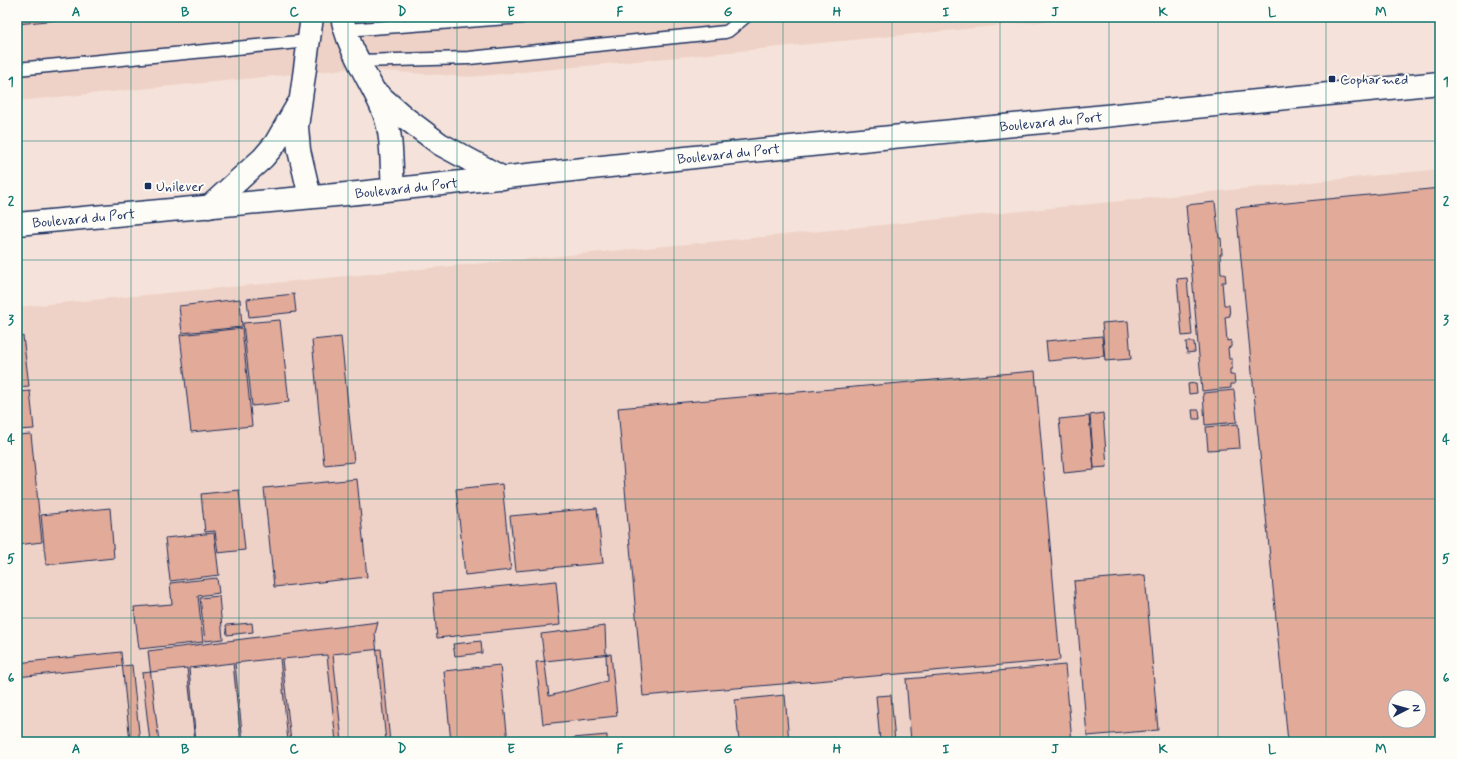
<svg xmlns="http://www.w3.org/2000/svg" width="1457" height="759" font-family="Mynerve,sans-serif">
<rect width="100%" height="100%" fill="#f5e3db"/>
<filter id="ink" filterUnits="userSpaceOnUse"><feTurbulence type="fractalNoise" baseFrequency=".025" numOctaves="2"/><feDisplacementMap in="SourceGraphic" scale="8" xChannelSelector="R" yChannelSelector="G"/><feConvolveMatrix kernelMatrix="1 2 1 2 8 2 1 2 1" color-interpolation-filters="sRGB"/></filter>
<g filter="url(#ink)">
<path fill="#efd2c7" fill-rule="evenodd" d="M17,17H1091L471,77L348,69L17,101Z
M1440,169V742H17V307L771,236ZM1395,697H1419V721H1395Z"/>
<path fill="#e1aa99" stroke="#1b2f5e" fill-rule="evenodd" d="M17,17H87L17,24Z
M1440,188V742H1288L1236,208ZM1395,697H1419V721H1395Z
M1215,202L1219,238H1221L1222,254H1220L1221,274H1225L1226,282H1222L1224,305H1229L1230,316L1225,317L1227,341L1231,340V347L1228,348L1229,359H1232V369H1230V375H1234L1235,384H1231V388L1202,391L1186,205Z
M1187,278L1192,335L1182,336L1177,279Z
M294,294L296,312L249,317L247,299Z
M240,299L242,327L182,333L179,306Z
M280,320L289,402L252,406L243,323Z
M1128,321L1131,359L1105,361L1102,323Z
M242,328L252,426L191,432L180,335Z
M23,336L29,386L17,387V337Z
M1102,336L1104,356L1048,361L1046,341Z
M341,337L354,462L324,465L312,340Z
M1186,342H1194L1195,352L1187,353Z
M1035,371L1060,660L643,696L618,408Z
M1196,383L1197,393L1189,394L1188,384Z
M1234,390L1237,422L1205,425L1203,393Z
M30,391L34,429L17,430V392Z
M1192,410H1199L1200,419H1193Z
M1103,413L1107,467L1094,468L1090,415Z
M1089,416L1094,470L1064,473L1059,419Z
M1238,424L1240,448L1208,450L1206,427Z
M31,434L42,542L17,545V435Z
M357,479L367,577L274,587L264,488Z
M502,484L511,570L465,575L456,489Z
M239,490L245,550L218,553L215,531L205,532L201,494Z
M110,508L114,558L46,565L41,515Z
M597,508L603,563L516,571L510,516Z
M214,533L219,575L170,581L165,538Z
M1145,575L1158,730L1087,736L1074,581Z
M217,578L219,593L198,596L203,642L139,649L134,607L172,604L170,583Z
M556,581L560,625L437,638L433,593Z
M219,596L223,639L205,641L200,598Z
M378,622L375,634L386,742H159L148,651Z
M252,623L253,632L227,635L226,625Z
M605,626L607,681L549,696L541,634Z
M481,641L482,653L455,656L453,644Z
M381,649L390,742H342L333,654Z
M121,652L130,742H17V663Z
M611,654L617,716L543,724L536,662Z
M327,655L336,742H291L282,659Z
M280,658L288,742H243L235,663Z
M233,663L241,742H196L189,668Z
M132,665L140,742H17V677Z
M500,665L508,742H451L444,671Z
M1065,665L1072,742H911L906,679Z
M187,668L195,742H150L142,673Z
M785,695L789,742H739L735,700Z
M891,695L895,742H880L876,696Z
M607,735V742H574L573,738Z"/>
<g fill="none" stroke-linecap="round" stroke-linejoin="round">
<g stroke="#1b2f5e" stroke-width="15">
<path id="service" d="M345,30L522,17
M358,61L469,58L725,32L728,31L745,17
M17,69L309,41"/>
</g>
<g stroke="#1b2f5e" stroke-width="25">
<g id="secondary">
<path d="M342,17C345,32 351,47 358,60C366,78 377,94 384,113C393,136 391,165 393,189"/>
<path d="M379,95L404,117L440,144L503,178"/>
<path d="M310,197L299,150L297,127L312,17"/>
<path d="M209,207L263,158L275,144L297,106"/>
<path id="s1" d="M17,224L358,193L760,150L1440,83"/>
</g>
</g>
<use href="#service" stroke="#fdfcf7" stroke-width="12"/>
<use href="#secondary" stroke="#fdfcf7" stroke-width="22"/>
</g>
</g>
<path fill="none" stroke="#0f766e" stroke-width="1" stroke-opacity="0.55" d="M131,17V742M239,17V742M348,17V742M457,17V742M565,17V742M674,17V742M783,17V742M892,17V742M1000,17V742M1109,17V742M1218,17V742M1326,17V742M17,141H1440M17,260H1440M17,380H1440M17,499H1440M17,618H1440"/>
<g fill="#1b2f5e" stroke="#fdfcf7" stroke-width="1.5">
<rect x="1328" y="75" width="8" height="8" rx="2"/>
<rect x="144" y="182" width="8" height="8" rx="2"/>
</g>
<g text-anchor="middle" stroke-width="4" stroke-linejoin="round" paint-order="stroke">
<g font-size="14" fill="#1b2f5e" stroke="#fdfcf7" text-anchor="start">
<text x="1340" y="84">Copharmed</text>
<text x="156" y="191">Unilever</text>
</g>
<g font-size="14" fill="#1b2f5e" stroke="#fdfcf7">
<text dy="5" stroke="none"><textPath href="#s1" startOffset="1039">Boulevard du Port</textPath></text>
<text dy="5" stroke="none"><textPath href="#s1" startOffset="715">Boulevard du Port</textPath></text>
<text dy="5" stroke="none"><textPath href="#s1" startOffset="391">Boulevard du Port</textPath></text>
<text dy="5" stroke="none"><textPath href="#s1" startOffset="67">Boulevard du Port</textPath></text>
</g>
</g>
<rect width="1457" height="759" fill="none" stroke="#fdfcf7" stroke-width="44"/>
<g transform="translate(1407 709) rotate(84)"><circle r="19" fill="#fdfcf7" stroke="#a3aaba"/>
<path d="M0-3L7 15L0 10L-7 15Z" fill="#1b2f5e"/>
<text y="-6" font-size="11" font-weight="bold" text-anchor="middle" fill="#1b2f5e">N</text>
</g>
<rect x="22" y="22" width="1413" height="715" fill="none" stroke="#0f766e" stroke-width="1.5"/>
<g font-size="13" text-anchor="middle" font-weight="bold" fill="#0f766e">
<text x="76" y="16">A</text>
<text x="185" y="16">B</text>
<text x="294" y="16">C</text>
<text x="402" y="16">D</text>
<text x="511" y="16">E</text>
<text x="620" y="16">F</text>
<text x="728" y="16">G</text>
<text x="837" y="16">H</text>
<text x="946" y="16">I</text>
<text x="1055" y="16">J</text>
<text x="1163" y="16">K</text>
<text x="1272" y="16">L</text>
<text x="1381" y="16">M</text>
<text x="11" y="86">1</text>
<text x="1446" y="86">1</text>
<text x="11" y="205">2</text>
<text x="1446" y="205">2</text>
<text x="11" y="324">3</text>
<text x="1446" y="324">3</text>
<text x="11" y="444">4</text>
<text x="1446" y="444">4</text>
<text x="11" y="563">5</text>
<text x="1446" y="563">5</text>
<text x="11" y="682">6</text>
<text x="1446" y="682">6</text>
<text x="76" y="753">A</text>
<text x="185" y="753">B</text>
<text x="294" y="753">C</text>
<text x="402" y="753">D</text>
<text x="511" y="753">E</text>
<text x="620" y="753">F</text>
<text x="728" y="753">G</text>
<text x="837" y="753">H</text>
<text x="946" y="753">I</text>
<text x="1055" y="753">J</text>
<text x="1163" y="753">K</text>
<text x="1272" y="753">L</text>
<text x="1381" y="753">M</text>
</g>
</svg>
